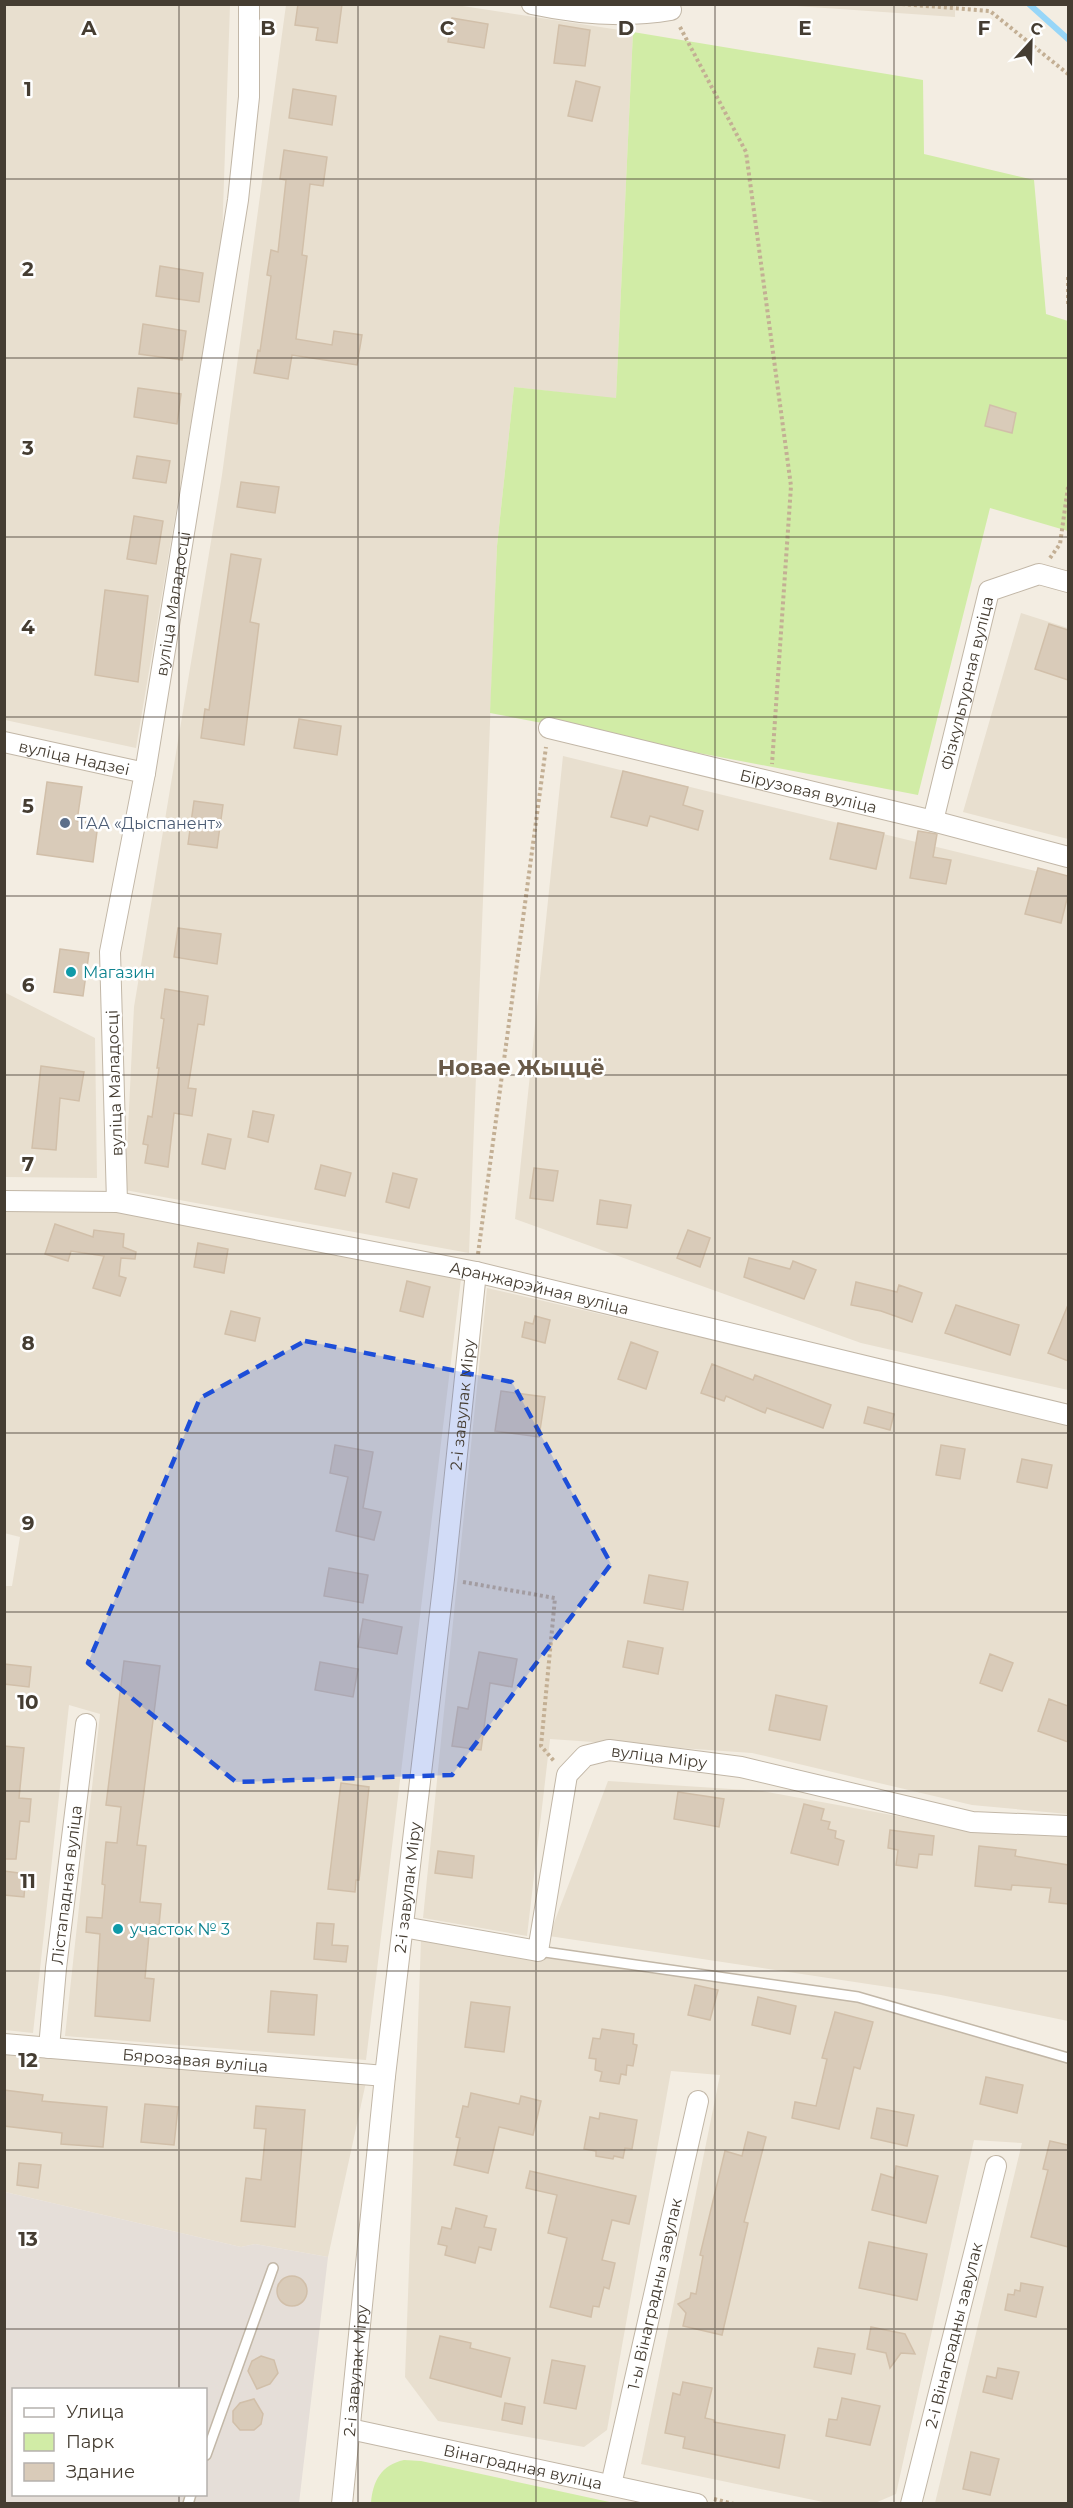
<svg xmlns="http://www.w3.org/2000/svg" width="1073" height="2508" font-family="Montserrat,sans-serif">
<rect width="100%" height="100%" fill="#f3ede2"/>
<path fill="#e8dfcf" d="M5,5H230L222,239L136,748L5,720Z
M286,5H456L633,32L616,399L514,387L497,546L469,1253L125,1190L134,1007L222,475Z
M782,5H955V17Z
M1021,613L1068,628V839L963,812Z
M563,756L1068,879V1390L861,1343L515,1219Z
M4,992L95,1038L97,1178L5,1177Z
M5,1209L116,1210L461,1279L366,2060L65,2036L100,1714L69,1705L33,2033L5,2030L4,1586H12L20,1537L4,1533Z
M487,1288L1068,1422V1814L972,1805L752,1753L550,1739L527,1936L423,1918Z
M608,1781L762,1791L973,1830L1068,1835V2021L941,1995L549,1936Z
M421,1941L850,2000L1068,2053V2503H935L1022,2143L974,2140L896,2494L875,2503H828L641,2464L720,2075L671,2071L607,2430L584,2447L438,2421L405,2377Z
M5,2051L366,2082L328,2257L255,2244L241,2247L5,2192Z"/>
<path fill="#e5ded8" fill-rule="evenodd" d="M5,2192L241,2247L255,2244L328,2257L299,2503L5,2504ZM14,2390H206V2494H14Z"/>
<path fill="#d1eca6" d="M633,32L923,80L924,154L1034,180L1046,314L1068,321V531L990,508L918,795L490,713L497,546L514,387L616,398Z
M404,2460L421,2461L614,2503H371C373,2481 381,2465 404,2460Z"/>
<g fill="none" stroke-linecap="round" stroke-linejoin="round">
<path stroke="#97d6f8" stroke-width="6" d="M1029,4L1068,39"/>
</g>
<path fill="#d9cbb9" stroke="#d1bfa9" stroke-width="1.5" d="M298,4H342L337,43L316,40L318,28L295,25Z
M452,18L488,24L484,48L448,42Z
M559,25L590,30L585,66L554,63Z
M576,81L600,87L592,121L568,116Z
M293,89L336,96L332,125L289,118Z
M284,150L327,157L323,186L310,184L302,255L307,256L296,339L332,345L334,331L362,335L357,365L292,355L288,379L254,373L258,350L260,351L271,276L267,275L271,250L278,252L286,180L280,179Z
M160,266L203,273L199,302L156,296Z
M143,324L186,331L182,360L139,354Z
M138,388L181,394L177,424L134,417Z
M990,405L1016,413L1012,433L985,426Z
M137,456L170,461L166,483L133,478Z
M241,482L279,487L275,513L237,507Z
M134,516L163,521L156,564L127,559Z
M231,554L261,559L250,622L259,624L244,745L201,738L205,709L209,710Z
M105,590L148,596L138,682L95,675Z
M1049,624L1068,630V680L1035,669Z
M299,719L341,726L337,755L294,748Z
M623,771L688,787L683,805L703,811L698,830L650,816L647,826L611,817Z
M47,782L82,787L77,821L98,824L93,862L37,854Z
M194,801L223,805L217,848L188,844Z
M838,823L884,833L876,869L830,859Z
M918,831L937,834L933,857L951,860L946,884L910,878Z
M1038,868L1068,876V895L1061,923L1025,914Z
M178,928L221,934L217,964L174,957Z
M60,949L89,953L83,996L54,992Z
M165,989L208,996L204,1025L198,1024L188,1088L196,1089L192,1116L174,1113L168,1167L145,1163L148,1145L143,1144L148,1116L152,1117L159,1068H157L164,1019L161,1018Z
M41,1066L84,1072L79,1101L60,1098L56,1150L32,1148Z
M253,1111L274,1115L268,1142L248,1137Z
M208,1134L231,1139L225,1169L202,1164Z
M321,1165L351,1173L345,1196L315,1189Z
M534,1168L558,1171L553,1201L530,1198Z
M393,1173L417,1179L409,1208L386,1202Z
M600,1200L631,1205L627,1228L597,1224Z
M55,1224L93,1237L94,1230L124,1234L123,1247L136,1252L135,1259L121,1258L119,1276L126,1278L120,1296L93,1288L104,1256L71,1251L68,1261L45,1254Z
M688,1230L710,1238L700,1267L677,1258Z
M198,1243L228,1249L224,1273L194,1267Z
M749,1258L790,1269L793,1261L816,1270L804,1299L744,1277Z
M407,1281L430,1287L423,1317L400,1311Z
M856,1282L897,1292L899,1285L922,1293L912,1322L881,1311L851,1305Z
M956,1305L1019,1325L1010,1355L945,1333Z
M1068,1305V1361L1048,1353Z
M231,1311L260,1318L255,1341L225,1334Z
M535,1316L550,1320L545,1343L522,1337L525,1322L533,1324Z
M631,1342L658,1352L646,1389L618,1379Z
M712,1364L753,1380L755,1375L831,1405L823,1428L767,1408L765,1413L726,1396L724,1401L701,1393Z
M501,1391L545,1397L539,1437L495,1431Z
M868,1407L894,1414L890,1430L864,1423Z
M335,1445L373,1452L363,1508L381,1512L374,1540L336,1531L348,1477L330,1473Z
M941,1445L965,1449L960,1479L936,1475Z
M1022,1459L1052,1465L1047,1488L1017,1482Z
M329,1568L368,1575L363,1603L324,1596Z
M649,1575L688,1582L683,1610L644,1603Z
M363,1619L402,1627L397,1654L358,1647Z
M628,1641L663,1648L658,1674L623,1667Z
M479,1652L517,1659L512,1687L490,1683L481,1750L452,1746L458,1707L468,1709Z
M990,1654L1013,1663L1002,1691L980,1683Z
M124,1661L160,1666L137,1845L146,1846L140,1902L161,1904L159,1925L150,1924L145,1978L154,1979L150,2021L95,2016L100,1934L86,1932L87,1917L102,1918L105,1885L102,1884L106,1842L117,1843L121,1807L106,1805Z
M320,1662L358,1669L353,1697L315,1690Z
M4,1664L31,1667L29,1687L4,1684Z
M776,1695L827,1706L820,1740L769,1730Z
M1049,1699L1068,1706V1742L1038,1731Z
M4,1746L24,1748L19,1798L31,1799L29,1822L20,1821L16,1859H4Z
M341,1783L369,1787L359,1880H356L355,1892L328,1889Z
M678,1792L724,1799L719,1827L674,1819Z
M804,1804L824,1809L821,1820L830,1822L828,1829L836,1831L835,1838L844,1841L838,1865L791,1853Z
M890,1830L934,1836L932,1855L919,1854L917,1868L896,1865L898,1850L888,1848Z
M979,1846L1016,1850L1015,1856L1068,1865V1904L1049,1902L1051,1888L1012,1885L1011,1890L975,1886Z
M438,1851L474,1856L472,1878L435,1873Z
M4,1871L26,1874L24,1897L4,1895Z
M317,1923L334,1924L332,1945L348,1946L346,1962L314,1959Z
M695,1985L718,1990L710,2020L688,2015Z
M271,1991L317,1995L314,2035L268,2032Z
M758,1997L796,2006L790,2034L752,2025Z
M471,2002L510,2007L504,2052L465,2047Z
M835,2012L873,2022L860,2069L854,2067L839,2129L792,2118L795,2102L816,2106L827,2059L822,2058Z
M602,2029L634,2034L633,2044L637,2045L633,2066L627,2065L626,2075L621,2074L619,2084L600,2081L602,2072L595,2070L596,2059L589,2058L593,2038L600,2039Z
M986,2077L1023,2085L1017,2113L980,2104Z
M4,2090L43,2095L42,2101L107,2107L103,2147L61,2144L62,2133L4,2126Z
M471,2093L519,2104L521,2096L541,2101L533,2135L499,2127L488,2173L454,2165L460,2138L456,2137L463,2106L468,2107Z
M145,2104L178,2107L174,2145L141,2142Z
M256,2106L305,2110L295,2227L241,2221L246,2178L261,2180L266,2129L254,2128Z
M877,2108L914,2115L907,2146L871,2138Z
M600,2113L637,2120L632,2149L625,2148L623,2158L614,2156L613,2159L596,2156V2151L584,2149L590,2117L599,2119Z
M748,2132L766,2137L744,2222L748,2223L722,2335L683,2326L686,2313L678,2304L690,2298L691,2293L696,2294L703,2256L700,2255L725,2151L742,2156Z
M1050,2141L1068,2145V2247L1031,2237L1048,2170L1043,2169Z
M19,2163L41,2165L38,2188L17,2185Z
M896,2166L938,2176L926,2223L872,2210L881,2174L894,2178Z
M530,2171L636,2196L629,2224L612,2220L602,2260L615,2263L609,2289L604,2287L599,2307L593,2306L591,2317L550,2307L567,2238L548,2233L557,2195L526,2188Z
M456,2208L487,2216L484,2227L496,2229L491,2250L479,2247L475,2263L445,2255L447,2246L438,2244L442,2227L451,2229Z
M869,2242L927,2254L917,2300L859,2288Z
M277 2291a15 15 0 1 1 30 0a15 15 0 1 1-30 0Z
M1021,2283L1043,2287L1036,2317L1005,2310L1008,2294L1014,2295L1015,2290L1020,2291Z
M871,2327L905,2334L915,2354L901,2353L890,2368L886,2353L867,2349Z
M440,2336L471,2343L470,2348L510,2358L501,2397L430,2378Z
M818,2348L855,2354L851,2374L814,2367Z
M261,2356L274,2360L278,2373L270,2384L257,2389L248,2371L252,2361Z
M552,2360L585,2366L576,2409L544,2403Z
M998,2368L1019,2372L1012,2399L983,2392L987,2376L996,2378Z
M683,2382L712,2388L705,2418L714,2420V2422L785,2435L779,2468L683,2448L685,2437L665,2433L673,2393L680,2395Z
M842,2398L880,2406L870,2445L826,2436L829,2419L837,2420Z
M254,2399L263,2414L261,2424L254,2430H240L233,2422V2411L240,2403Z
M505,2403L525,2407L522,2424L502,2420Z
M971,2452L999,2459L990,2495L963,2489Z"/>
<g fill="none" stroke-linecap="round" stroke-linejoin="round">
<g stroke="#c2b7a7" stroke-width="12">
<path id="service" d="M538,1951L858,1997L1068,2058
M206,2455L273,2268
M188,2504L191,2494"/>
</g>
<g stroke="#c2b7a7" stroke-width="22">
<g id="minor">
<path d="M532,4C578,14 624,18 671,10"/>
<path id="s1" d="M549,728L933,821L1068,857"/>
<path id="s2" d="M4,742L145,773"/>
<path id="s3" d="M933,821L989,591L1039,574L1068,582"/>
<path id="s4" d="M4,1201L117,1202L476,1272L1068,1415"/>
<path id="s5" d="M117,1202L110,952L145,773L238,200L249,97V4"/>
<path id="s6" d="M403,1927L538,1951L567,1775L585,1756L609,1750L741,1767L972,1822L1068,1826"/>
<path id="s7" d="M4,2044L385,2076"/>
<path id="s8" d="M49,2048L56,1968L86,1724"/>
<path id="s9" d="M350,2429L697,2504"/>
<path id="s10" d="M611,2485L698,2101"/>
<path id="s11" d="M342,2504L385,2076L444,1579L476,1272"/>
<path id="s12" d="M911,2504L996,2166"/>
</g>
</g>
<path stroke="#c3af94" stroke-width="4" stroke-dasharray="3 3" stroke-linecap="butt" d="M902,4L990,11L1068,74
M680,27L746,152L791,486L772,764
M1068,277V305
M1050,558L1060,544L1068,487
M478,1254L546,747
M463,1582L555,1598L541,1746L554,1761
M714,2499L734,2504"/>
<use href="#service" stroke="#fff" stroke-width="9"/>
<use href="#minor" stroke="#fff" stroke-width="20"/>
</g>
<path fill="#1d4ed8" fill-opacity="0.2" stroke="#1d4ed8" stroke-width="4.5" stroke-dasharray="12 8" stroke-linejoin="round" d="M305,1341L512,1382L611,1564L452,1775L236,1782L88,1663L200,1398Z"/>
<path fill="none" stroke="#453d32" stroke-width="1.5" stroke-opacity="0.55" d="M179,4V2390M358,4V2504M536,4V2504M715,4V2504M894,4V2504M4,179H1068M4,358H1068M4,537H1068M4,717H1068M4,896H1068M4,1075H1068M4,1254H1068M4,1433H1068M4,1612H1068M4,1791H1068M4,1971H1068M4,2150H1068M4,2329H1068M179,2494V2504"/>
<circle fill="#5c6f8a" stroke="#fff" stroke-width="2" cx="65" cy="823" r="6"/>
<g fill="#0f9aa8" stroke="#fff" stroke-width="2">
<circle cx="71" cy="972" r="6"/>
<circle cx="118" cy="1929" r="6"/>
</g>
<g text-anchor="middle" stroke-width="5" stroke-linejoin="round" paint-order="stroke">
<g font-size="16" fill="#453d32" stroke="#fff">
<text dy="6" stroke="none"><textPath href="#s5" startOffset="604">вуліца Маладосці</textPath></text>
<text dy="6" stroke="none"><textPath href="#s3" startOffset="142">Фізкультурная вуліца</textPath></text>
<text dy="6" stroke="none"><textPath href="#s2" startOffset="72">вуліца Надзеі</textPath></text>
<text dy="6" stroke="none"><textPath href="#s1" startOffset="267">Бірузовая вуліца</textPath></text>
<text transform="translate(114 1083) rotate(-92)" y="6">вуліца Маладосці</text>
<text dy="6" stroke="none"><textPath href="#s4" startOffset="544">Аранжарэйная вуліца</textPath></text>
<text dy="6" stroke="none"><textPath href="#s11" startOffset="1106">2-і завулак Міру</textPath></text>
<text dy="6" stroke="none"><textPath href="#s6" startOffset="417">вуліца Міру</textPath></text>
<text dy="6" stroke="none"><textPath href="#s8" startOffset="164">Лістападная вуліца</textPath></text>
<text dy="6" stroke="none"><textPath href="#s11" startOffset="620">2-і завулак Міру</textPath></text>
<text dy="6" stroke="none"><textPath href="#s7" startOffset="192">Бярозавая вуліца</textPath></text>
<text dy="6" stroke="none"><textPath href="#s10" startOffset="196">1-ы Вінаградны завулак</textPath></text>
<text dy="6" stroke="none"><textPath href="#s12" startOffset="174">2-і Вінаградны завулак</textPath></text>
<text dy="6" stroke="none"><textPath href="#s11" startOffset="134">2-і завулак Міру</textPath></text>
<text dy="6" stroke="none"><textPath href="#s9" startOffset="177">Вінаградная вуліца</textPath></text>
</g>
<g font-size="16" fill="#4e5e75" stroke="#fff" text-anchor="start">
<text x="77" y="829">ТАА «Дыспанент»</text>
</g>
<g font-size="16" fill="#0d838f" stroke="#fff" text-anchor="start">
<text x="83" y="978">Магазин</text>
<text x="130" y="1935">участок № 3</text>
</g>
<g font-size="22" font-weight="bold" fill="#695a48" stroke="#fff">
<text x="521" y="1075">Новае Жыццё</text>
</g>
</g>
<g font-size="20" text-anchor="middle" font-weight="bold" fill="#453d32" stroke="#fff" stroke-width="5" stroke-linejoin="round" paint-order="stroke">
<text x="89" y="35">A</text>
<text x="268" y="35">B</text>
<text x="447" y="35">C</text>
<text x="626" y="35">D</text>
<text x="805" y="35">E</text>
<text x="984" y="35">F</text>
<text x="28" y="96">1</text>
<text x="28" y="276">2</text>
<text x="28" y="455">3</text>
<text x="28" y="634">4</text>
<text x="28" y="813">5</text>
<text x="28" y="992">6</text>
<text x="28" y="1171">7</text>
<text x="28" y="1350">8</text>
<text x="28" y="1530">9</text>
<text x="28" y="1709">10</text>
<text x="28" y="1888">11</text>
<text x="28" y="2067">12</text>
<text x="28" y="2246">13</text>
</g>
<rect width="1073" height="2508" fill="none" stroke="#453d32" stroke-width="12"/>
<rect x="12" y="2388" width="195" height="108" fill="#ffffff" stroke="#b5b1ad" stroke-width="1.5"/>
<rect x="24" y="2408" width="30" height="9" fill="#ffffff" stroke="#b5b1ad" stroke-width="1.5"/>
<text x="66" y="2418" font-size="18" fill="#453d32">Улица</text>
<rect x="24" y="2433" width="30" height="18" fill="#d1eca6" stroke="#b5b1ad" stroke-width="1.5"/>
<text x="66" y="2448" font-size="18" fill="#453d32">Парк</text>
<rect x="24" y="2463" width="30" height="18" fill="#d9cbb9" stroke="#b5b1ad" stroke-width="1.5"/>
<text x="66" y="2478" font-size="18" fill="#453d32">Здание</text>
<g transform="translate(1031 42) rotate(22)" stroke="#ffffff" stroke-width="4.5" paint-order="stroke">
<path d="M0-4.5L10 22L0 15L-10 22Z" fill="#453d32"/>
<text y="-9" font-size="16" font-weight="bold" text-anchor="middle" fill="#453d32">С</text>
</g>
</svg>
